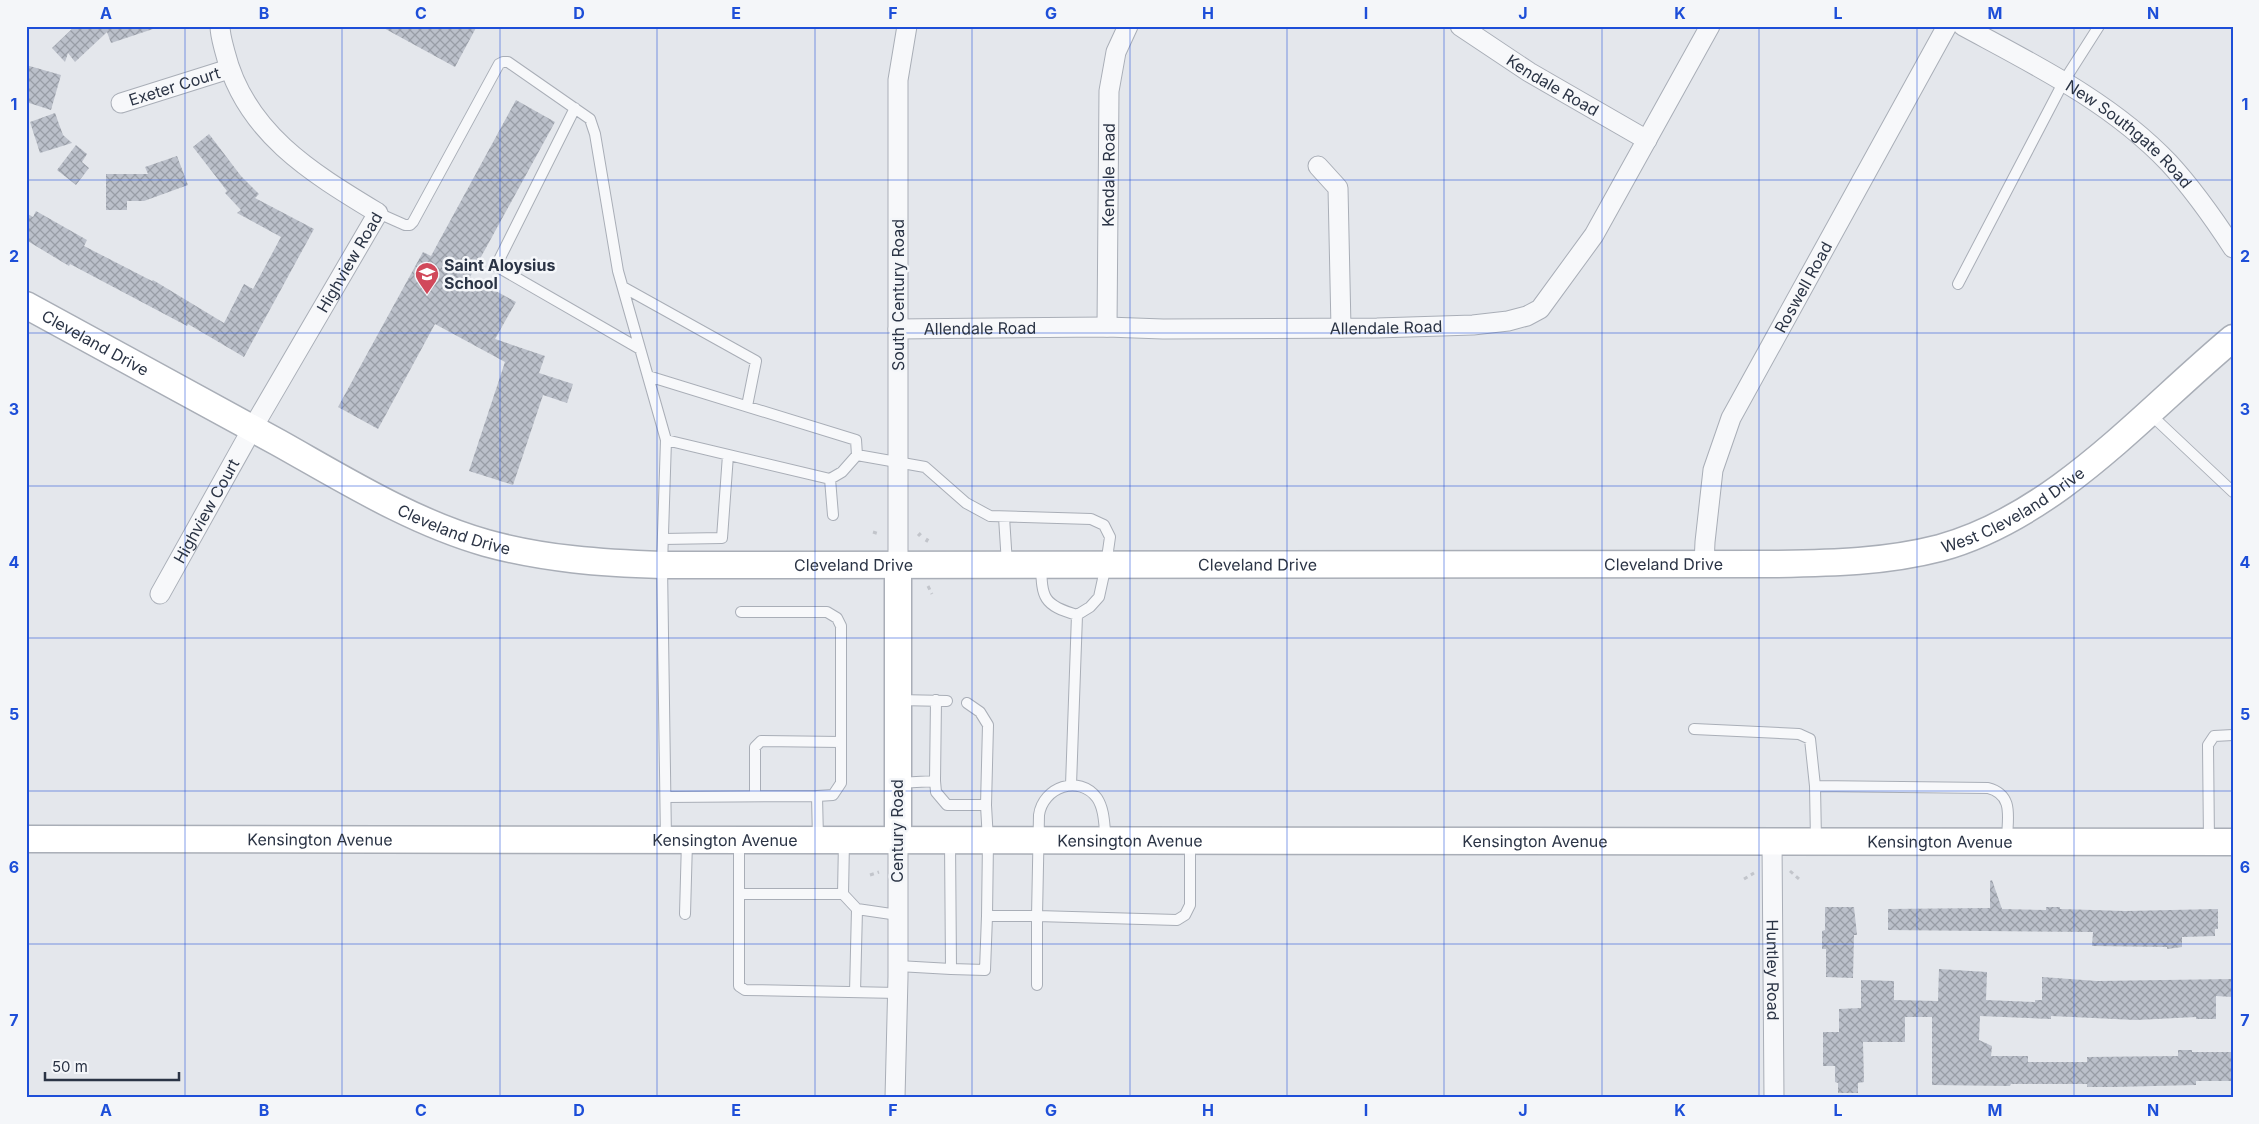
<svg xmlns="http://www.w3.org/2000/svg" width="2259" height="1124" font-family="Inter,sans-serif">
<defs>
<pattern id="building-cross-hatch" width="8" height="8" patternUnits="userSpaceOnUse" patternTransform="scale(1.25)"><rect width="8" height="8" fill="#bbc0ca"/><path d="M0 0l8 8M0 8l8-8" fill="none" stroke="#989da6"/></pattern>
</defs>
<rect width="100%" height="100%" fill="#e4e7ec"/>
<path fill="url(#building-cross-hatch)" d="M75,26H153V29L111,43L107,32L75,62L68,53L65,62L52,48Z
M380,26H477L455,67Z
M26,65L61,75L51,110L26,102Z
M516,100L555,122L470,277L516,302L495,339L545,356L539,373L573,384L567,403L543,395L513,485L469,471L505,362L435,324L378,429L338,407L423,252L431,256Z
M55,113L63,135L72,143L40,153L30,122Z
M209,134L241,176L259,194L255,198L314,229L244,357L188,324L187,326L70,264L69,266L26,240V213L33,217L36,211L87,240L84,246L152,281L153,280L224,323L244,284L253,289L281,237L237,213L241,210L225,193L227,191L193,147Z
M76,145L87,154L82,162L89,168L76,185L57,170Z
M177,156L188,185L144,201H127V210H106V174H148L145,167Z
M1992,880L2002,909L2046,910V907H2060V909L2125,911L2218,909V929H2215V936L2182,937V947L2167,949V947L2092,946L2093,932L1888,930V909L1990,908V881Z
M1825,907H1854L1857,935H1854L1853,978L1826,977V949H1822V931L1825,930Z
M1939,969L1987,972L1986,1000L2035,1002V1000H2042V977L2097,981L2233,979V997L2216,996V1019H2196V1017L2136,1020L2051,1016V1019L1980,1016L1979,1040L1992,1046L1991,1056H2028V1062H2087V1057L2178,1056V1050H2192V1052H2233V1081H2196V1085L2113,1087H2087V1084H2011L2010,1086L1932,1085V1017H1905V1042H1863L1864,1082L1858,1083V1093H1838V1083L1835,1082V1066H1823V1032H1839V1009L1861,1008V980L1894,981V1000L1938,1001Z"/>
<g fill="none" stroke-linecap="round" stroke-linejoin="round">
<g stroke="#a9aeb7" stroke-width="12">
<path id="lane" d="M575,108L496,266L640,349
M378,213L405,225H410L413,222L499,64L503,62H508L590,119L595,134L618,271L666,440L662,565L666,840
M1958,284L2064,81L2099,26
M623,287L756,361L747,406
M648,376L856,440L857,455
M2149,413L2233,492
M666,440L830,479L842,472L857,455L925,467L966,503L990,516L1091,519L1104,525L1110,537L1106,565L1099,597L1090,607L1077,615L1071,785
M830,479L833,515
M1004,517L1007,564
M663,539L722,538L728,455
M1041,565C1042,598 1043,605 1077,615
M741,612H827L837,618L841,626V783L833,795L817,796
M898,700L947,701
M967,703L980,712L988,725L986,805L988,841L987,916
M1694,729L1799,734L1810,739L1815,786L1816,841
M935,781L936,792L947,805H986
M898,783L935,781L936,700
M1815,786L1988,788C2015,795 2007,819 2007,841
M755,796V747L761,741L841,742
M666,797L817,796L818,839
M1106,840C1104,827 1105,810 1097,798C1079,774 1043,787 1039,815L1037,916L1177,920L1185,915L1190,905V841
M739,841V986L745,990L898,993
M2209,841L2208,745L2214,736L2233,735
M740,894H843L857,909L855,992
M843,894L844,841
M857,909L898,915
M685,914L687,841
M898,966L951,969L950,841
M951,969L985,970L987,916H1037V985"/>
</g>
<g stroke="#a9aeb7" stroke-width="21">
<g id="street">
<path id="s1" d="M1460,26L1529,72L1647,140"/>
<path id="s2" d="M1963,26C2035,65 2111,102 2169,163C2193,189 2214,219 2233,248"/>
<path id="s3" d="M121,103L229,69"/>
<path d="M1318,166L1338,188L1341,328"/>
<path id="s4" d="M1107,327L1109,91L1116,52L1128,26"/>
<path id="s5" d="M898,329L1107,327L1163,329L1377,328L1473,325L1508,321L1527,316L1540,309L1594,235L1710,26"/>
<path id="s6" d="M1704,564L1705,542L1713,470L1731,418L1947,26"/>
<path d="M898,565V80L907,26"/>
<path id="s7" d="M160,594L252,429L378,213C312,173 245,133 225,52C223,44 220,35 220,26"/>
<path id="s8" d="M1772,842L1774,1098"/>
<path d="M895,1098L898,977V841"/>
</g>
</g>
<g stroke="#a9aeb7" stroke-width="29">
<g id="secondary">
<path id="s9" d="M26,305C110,351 195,397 279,443C345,480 412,522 486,543C544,559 602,563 662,565L1778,564C1832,563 1886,562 1940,548C2056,516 2143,413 2233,338"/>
<path id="s10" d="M26,839L2233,842"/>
<path d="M898,841V565"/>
</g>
</g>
<path stroke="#c2c5cb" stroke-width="3" stroke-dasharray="4 4" stroke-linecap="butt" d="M873,532L879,534
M918,536L922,532
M926,542L929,537
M928,586L932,594
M1790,871L1799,879
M870,875L879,872
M1744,879L1754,873"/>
<use href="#lane" stroke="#f7f8fa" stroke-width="10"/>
<use href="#street" stroke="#f7f8fa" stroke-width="19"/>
<use href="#secondary" stroke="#fff" stroke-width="26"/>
</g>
<path fill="none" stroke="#1d4ed8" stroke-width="1" stroke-opacity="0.55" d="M185,26V1098M342,26V1098M500,26V1098M657,26V1098M815,26V1098M972,26V1098M1130,26V1098M1287,26V1098M1444,26V1098M1602,26V1098M1759,26V1098M1917,26V1098M2074,26V1098M26,180H2233M26,333H2233M26,486H2233M26,638H2233M26,791H2233M26,944H2233"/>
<defs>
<g id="school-pin" transform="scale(1.25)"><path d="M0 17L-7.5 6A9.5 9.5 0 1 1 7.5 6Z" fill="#d1495b" stroke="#f4f6f9"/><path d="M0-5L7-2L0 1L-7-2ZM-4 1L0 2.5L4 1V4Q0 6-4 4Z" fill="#fff"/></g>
</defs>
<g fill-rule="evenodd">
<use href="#school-pin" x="427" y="274"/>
</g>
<g text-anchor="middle" stroke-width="5" stroke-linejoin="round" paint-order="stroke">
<g font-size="16" fill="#2b3445" stroke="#f4f6f9">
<text dy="6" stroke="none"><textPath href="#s1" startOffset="110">Kendale Road</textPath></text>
<text dy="6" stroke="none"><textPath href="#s3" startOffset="56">Exeter Court</textPath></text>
<text dy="6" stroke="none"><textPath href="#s2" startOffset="199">New Southgate Road</textPath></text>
<text dy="6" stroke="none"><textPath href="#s4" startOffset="152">Kendale Road</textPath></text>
<text dy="6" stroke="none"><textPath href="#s7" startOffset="382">Highview Road</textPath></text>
<text dy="6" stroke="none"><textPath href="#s6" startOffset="299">Roswell Road</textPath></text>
<text transform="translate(898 295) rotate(-90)" y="6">South Century Road</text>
<text dy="6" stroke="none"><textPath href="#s5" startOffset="488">Allendale Road</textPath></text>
<text dy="6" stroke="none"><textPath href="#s5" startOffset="82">Allendale Road</textPath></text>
<text dy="6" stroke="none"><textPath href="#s9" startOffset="79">Cleveland Drive</textPath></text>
<text dy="6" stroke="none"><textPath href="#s9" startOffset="2058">West Cleveland Drive</textPath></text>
<text dy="6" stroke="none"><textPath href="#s7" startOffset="95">Highview Court</textPath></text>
<text dy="6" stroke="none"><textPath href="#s9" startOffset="484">Cleveland Drive</textPath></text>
<text dy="6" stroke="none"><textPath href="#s9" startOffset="1292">Cleveland Drive</textPath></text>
<text dy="6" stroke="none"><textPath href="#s9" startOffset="1698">Cleveland Drive</textPath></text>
<text dy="6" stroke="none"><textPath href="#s9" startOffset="888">Cleveland Drive</textPath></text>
<text transform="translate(897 831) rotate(-90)" y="6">Century Road</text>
<text dy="6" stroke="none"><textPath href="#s10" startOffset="294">Kensington Avenue</textPath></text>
<text dy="6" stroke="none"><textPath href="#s10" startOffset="699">Kensington Avenue</textPath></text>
<text dy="6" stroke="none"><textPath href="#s10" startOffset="1104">Kensington Avenue</textPath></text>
<text dy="6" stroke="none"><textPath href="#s10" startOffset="1509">Kensington Avenue</textPath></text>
<text dy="6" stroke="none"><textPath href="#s10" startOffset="1914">Kensington Avenue</textPath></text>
<text dy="6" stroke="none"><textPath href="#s8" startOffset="128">Huntley Road</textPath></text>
</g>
<g font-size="16" font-weight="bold" fill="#2b3445" stroke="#f4f6f9" text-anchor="start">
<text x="444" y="271">Saint Aloysius<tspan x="444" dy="18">School</tspan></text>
</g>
</g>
<rect width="2259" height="1124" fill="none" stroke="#f4f6f9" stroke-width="55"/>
<path d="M45 1072v8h134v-8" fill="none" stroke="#2b3445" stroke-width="2.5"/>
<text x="52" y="1072" font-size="15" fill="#2b3445" stroke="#f4f6f9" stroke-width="4" paint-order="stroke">50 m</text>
<rect x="28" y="28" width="2204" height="1068" fill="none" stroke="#1d4ed8" stroke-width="2"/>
<g font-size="16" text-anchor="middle" font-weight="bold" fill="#1d4ed8">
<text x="106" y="19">A</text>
<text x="264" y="19">B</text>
<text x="421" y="19">C</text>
<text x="579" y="19">D</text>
<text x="736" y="19">E</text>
<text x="893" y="19">F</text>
<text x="1051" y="19">G</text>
<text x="1208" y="19">H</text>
<text x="1366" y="19">I</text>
<text x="1523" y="19">J</text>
<text x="1680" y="19">K</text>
<text x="1838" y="19">L</text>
<text x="1995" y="19">M</text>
<text x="2153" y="19">N</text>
<text x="14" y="110">1</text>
<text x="2245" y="110">1</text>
<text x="14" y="262">2</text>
<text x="2245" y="262">2</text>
<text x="14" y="415">3</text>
<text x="2245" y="415">3</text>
<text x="14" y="568">4</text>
<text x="2245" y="568">4</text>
<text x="14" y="720">5</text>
<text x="2245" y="720">5</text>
<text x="14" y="873">6</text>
<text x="2245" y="873">6</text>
<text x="14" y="1026">7</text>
<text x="2245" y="1026">7</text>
<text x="106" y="1116">A</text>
<text x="264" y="1116">B</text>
<text x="421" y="1116">C</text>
<text x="579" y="1116">D</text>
<text x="736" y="1116">E</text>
<text x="893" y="1116">F</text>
<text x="1051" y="1116">G</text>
<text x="1208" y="1116">H</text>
<text x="1366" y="1116">I</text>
<text x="1523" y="1116">J</text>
<text x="1680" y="1116">K</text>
<text x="1838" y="1116">L</text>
<text x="1995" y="1116">M</text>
<text x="2153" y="1116">N</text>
</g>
</svg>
